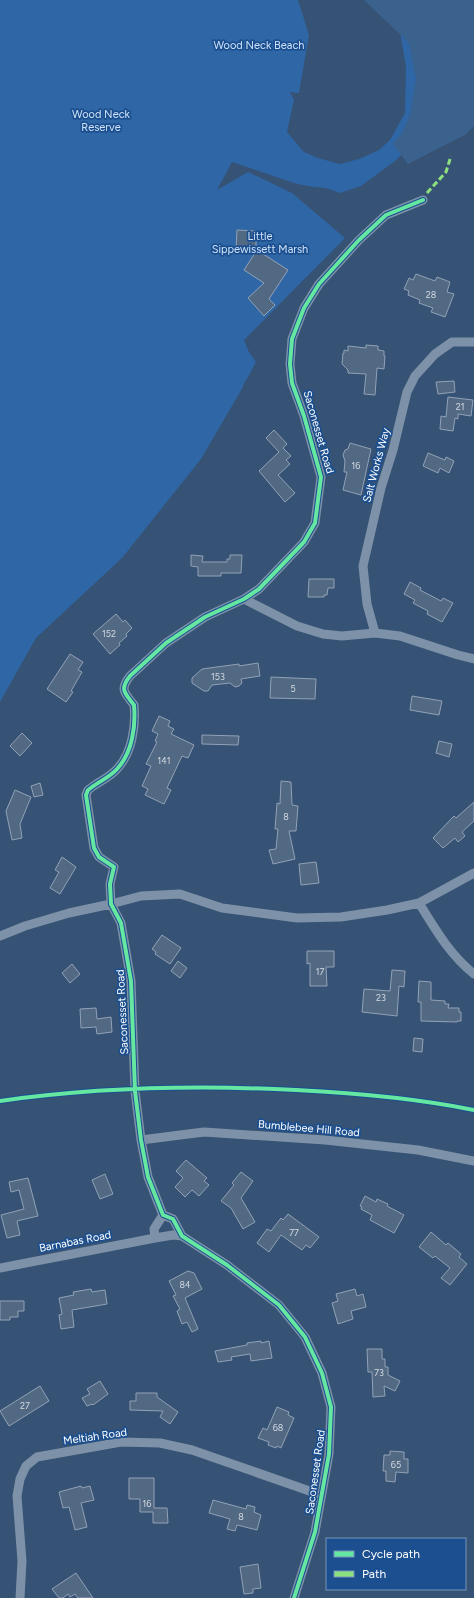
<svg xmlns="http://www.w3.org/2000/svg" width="474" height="1598" font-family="Figtree,sans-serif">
<rect width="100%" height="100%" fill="#365274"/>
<path fill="#2f66a5" d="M0,0H298L309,35L299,93L290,92L294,100L287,132L304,152L318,158L340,164L359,159L379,150L390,140L405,113L406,67L398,20L430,0L406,151L395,161L361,186L340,193L326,188L314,187L297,184L232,162L217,190L248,172L292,193L345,238L244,340L249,352L256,362L248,377L243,385V387L201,459L122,558L36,638L0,702Z"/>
<path fill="#3b618d" d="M364,0H474V126L465,135L408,164L393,144L402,133L410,115L416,79L409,43Z"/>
<path fill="#526984" stroke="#92a2b6" d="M237,230L256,231V251H236Z
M257,250L288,270L269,299L275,305L264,316L248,298L264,283L244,270Z
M416,274L435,281L437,277L450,282L447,292L454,294L445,317L431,312L433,308L419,303L420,300L408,295L409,291L404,289L409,278L413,280Z
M366,345L378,346V350L384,351V356H385L384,369L377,368L375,395L364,394L366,374L348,373V370L342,364L343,353H344V350L348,351V346L366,348Z
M454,381L455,392L438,394L436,382Z
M448,397L473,400L471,416L458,414V419L455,418L453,431L440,429L441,416L446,417Z
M274,430L287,444L283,448L291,456L286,460L290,464L278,475L295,493L285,502L259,471L279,452L266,438Z
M350,443L371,449L361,495L343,490L347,472H344L345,461L343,455L345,450L348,449Z
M428,453L445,460L446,457L454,461L449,473L440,468L438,473L423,466Z
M191,555L203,556L202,562H227V559H230V555H242L241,573H221V576H198V567L191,566Z
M309,579H334V588H328L327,595H324V597H308Z
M410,582L421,588L420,590L441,601L443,598L453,603L442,622L427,614L428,611L413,603L415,600L404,594Z
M116,614L123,622L125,620L132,628L126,634L127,636L119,643L120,645L110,654L93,634Z
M70,654L83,662L78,670L82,672L71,691L73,692L66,702L47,689Z
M258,663L260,676L241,679L242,683L239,686L235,687L230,683L212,685L208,691H204L192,683V678L202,669L239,664V666Z
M271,677L316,679L315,699L270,698Z
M412,696L442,701L439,715L410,710Z
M159,716L170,721L168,726L174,729L171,734L194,745L188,758L182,756L167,788L171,790L164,804L145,795L148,789L142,786L151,766L146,764L157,742L155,741L158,734L152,731Z
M22,733L32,743L20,756L10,746Z
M202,735L239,736L238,745L202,744Z
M439,741L452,744L449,757L436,753Z
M281,781L291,782L292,805L298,806L296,831H289L295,859L273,864L269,850L276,849L278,829H275L277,803L280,804Z
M40,783L43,795L34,797L31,786Z
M15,790L31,797L20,824L22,838L12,840L6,811Z
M474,802V821L462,832L465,836L458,842L455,838L443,848L433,838L454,816L456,818Z
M62,857L76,867L60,894L50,888L59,872L55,870Z
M316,862L319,883L301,885L299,864Z
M162,935L181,948L170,964L155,954L156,952L152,949Z
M307,951H334V967H326L327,986H310V963L307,964Z
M178,961L187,968L180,978L171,971Z
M72,964L80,974L70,983L62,973Z
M392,970L405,971L404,987L399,986L397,1016L362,1012L364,989L390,991Z
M419,981L431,982V1000L445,1001V1004H449L448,1008H459V1012H461V1021H457V1022L421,1021V1002H418Z
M96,1008L97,1019L111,1017L112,1032L97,1034L96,1027L81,1028L80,1009Z
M414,1038L423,1039L422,1052L413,1051Z
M186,1160L207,1178L204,1181L209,1185L199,1196L192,1190L185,1197L175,1187L183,1178L176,1171Z
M241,1172L253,1181L241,1198L255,1222L243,1229L231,1208L221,1201L234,1185L232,1183Z
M105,1174L113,1194L100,1199L92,1180Z
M28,1178L38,1216L17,1221L20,1235L7,1238L1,1215L24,1209L19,1190L11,1192L9,1182Z
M365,1196L376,1202L377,1199L388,1204L387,1206L404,1215L394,1233L370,1220L372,1215L361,1209L362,1207L360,1206Z
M288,1214L319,1237L310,1248L306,1245L302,1250L281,1235L269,1252L257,1243L267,1229L271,1231L281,1218L283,1220Z
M431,1232L446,1245L448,1243L461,1254L459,1257L467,1264L450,1285L441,1278L450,1268L435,1256L433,1258L419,1247Z
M188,1271L194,1273L202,1289L185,1298L198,1329L192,1332L187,1322L182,1324L177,1311L180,1309L173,1296L176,1295L169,1281Z
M91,1289L92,1292L105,1290L107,1304L72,1310L74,1327L61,1329L59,1315L62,1314L59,1298L74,1295L73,1292Z
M355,1289L357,1296L363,1294L366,1307L351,1311L353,1319L338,1324L332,1303L338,1301L336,1294Z
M0,1301H24V1311H18V1317H10V1320H0Z
M261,1341V1343L269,1341L272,1358L251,1361L250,1354L231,1357L232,1360L218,1362L215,1351L247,1345V1343Z
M367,1349H382V1359H385V1367H388V1375L400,1381L395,1391L384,1386L385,1396L373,1397L372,1372H368Z
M100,1381L108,1394L93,1405L92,1404L87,1406L82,1398L90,1394L87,1389Z
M40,1386L49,1401L9,1426L0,1411Z
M136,1393H157V1397L178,1412L170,1424L160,1417L163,1411L130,1410V1401H136Z
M277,1407L289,1412L288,1415L294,1418L281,1448L277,1446L276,1448L268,1445L269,1442L258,1438L263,1428L267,1430Z
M390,1451L404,1452V1459H408V1473L396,1472L395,1482L386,1481V1471H383L384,1455H390Z
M129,1478H154V1508H167L168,1523H153V1512H140V1499H129Z
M81,1486L82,1488L90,1486L94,1500L81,1503L87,1527L75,1530L69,1507L63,1508L59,1492Z
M213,1500L246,1509L247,1505L255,1507L254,1512L261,1515L257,1530L237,1525L235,1531L227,1529L230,1519L209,1513Z
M258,1564L261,1588L253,1589V1593L244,1594L240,1567Z
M76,1573L93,1598H78L75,1594L70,1597L68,1594L63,1598H59L52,1589Z"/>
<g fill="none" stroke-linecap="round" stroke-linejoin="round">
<path stroke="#7d92a8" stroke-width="9" d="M244,599L297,626L323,634L342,636L375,633L400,636L458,655L474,659
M375,633L367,604L363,566L381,488L393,450L407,392L415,376L435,354L452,342H474
M419,903C435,929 450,955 474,974
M0,936L25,926L69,913L111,904L141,896L180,894L222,908L297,918L341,917L387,910L419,903L474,873
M141,1140L204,1132L325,1140L418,1150L474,1161
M155,1238L173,1235L182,1236
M0,1268L155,1238L154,1229L163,1215
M20,1598L22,1561L17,1496L20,1479L26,1466L37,1457L121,1442L160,1443L192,1450L321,1495
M294,1598L315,1532L329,1454L331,1407L322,1373L305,1337L279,1305L227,1265L182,1236L173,1219L163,1215L148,1177L141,1140L135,1091L131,981L121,923L111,904L110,884L114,867L99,857L94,848L86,795L88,790L92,787C100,781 110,777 117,769C132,753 136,727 134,705C125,693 119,690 130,676L166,643L205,617L244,599L259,589L304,542L315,523L321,477L304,416L292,383L290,364L292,339L304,308L319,284L359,240L386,215L423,200"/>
<path stroke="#8de07e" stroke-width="3" stroke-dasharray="6 3" stroke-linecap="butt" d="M427,193L446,172L451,156"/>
<g stroke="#1b4f8f" stroke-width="6">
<path id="cycleway" d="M0,1101C98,1087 197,1085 296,1090C356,1093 415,1098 474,1110
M294,1598L315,1532L329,1454L331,1407L322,1373L305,1337L279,1305L227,1265L182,1236L173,1219L163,1215L148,1177L141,1140L135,1091L131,981L121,923L111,904L110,884L114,867L99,857L94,848L86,795L88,790L92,787C100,781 110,777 117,769C132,753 136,727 134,705C125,693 119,690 130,676L166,643L205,617L244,599L259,589L304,542L315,523L321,477L304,416L292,383L290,364L292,339L304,308L319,284L359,240L386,215L423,200"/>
</g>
<use href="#cycleway" stroke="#66e7a1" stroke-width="4"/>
</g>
<g text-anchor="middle" stroke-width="3.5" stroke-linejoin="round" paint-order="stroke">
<g font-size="9" fill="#d4dae0">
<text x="431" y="298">28</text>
<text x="460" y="410">21</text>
<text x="356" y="469">16</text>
<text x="109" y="637">152</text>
<text x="218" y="680">153</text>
<text x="293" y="692">5</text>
<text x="164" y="764">141</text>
<text x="286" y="820">8</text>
<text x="320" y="975">17</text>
<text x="381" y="1001">23</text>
<text x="294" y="1236">77</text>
<text x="185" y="1288">84</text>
<text x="379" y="1376">73</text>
<text x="25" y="1409">27</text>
<text x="278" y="1431">68</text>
<text x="396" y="1468">65</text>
<text x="147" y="1507">16</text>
<text x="241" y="1520">8</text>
</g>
<g font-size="11" fill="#cfe3fa" stroke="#1b4f8f">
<text x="259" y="49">Wood Neck Beach</text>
<text x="101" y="118">Wood Neck<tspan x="101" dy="13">Reserve</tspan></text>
<text x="260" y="240">Little<tspan x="260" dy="13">Sippewissett Marsh</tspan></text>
</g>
<g font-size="11" fill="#fff" stroke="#1b4f8f">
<text transform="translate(319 432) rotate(74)" y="4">Saconesset Road</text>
<text transform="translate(376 465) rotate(-75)" y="4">Salt Works Way</text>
<text transform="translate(122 1012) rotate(-93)" y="4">Saconesset Road</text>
<text transform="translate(309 1128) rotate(5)" y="4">Bumblebee Hill Road</text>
<text transform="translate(75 1241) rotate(-11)" y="4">Barnabas Road</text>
<text transform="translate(95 1436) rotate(-8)" y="4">Meltiah Road</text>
<text transform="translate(315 1472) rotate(-82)" y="4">Saconesset Road</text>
</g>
</g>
<rect x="326" y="1538" width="140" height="52" fill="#1b4f8f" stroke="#7695bc"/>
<rect x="334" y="1551" width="20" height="6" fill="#66e7a1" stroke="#7695bc"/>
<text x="362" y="1558" font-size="12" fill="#ffffff">Cycle path</text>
<rect x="334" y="1571" width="20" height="6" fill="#8de07e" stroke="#7695bc"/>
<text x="362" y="1578" font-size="12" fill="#ffffff">Path</text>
</svg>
